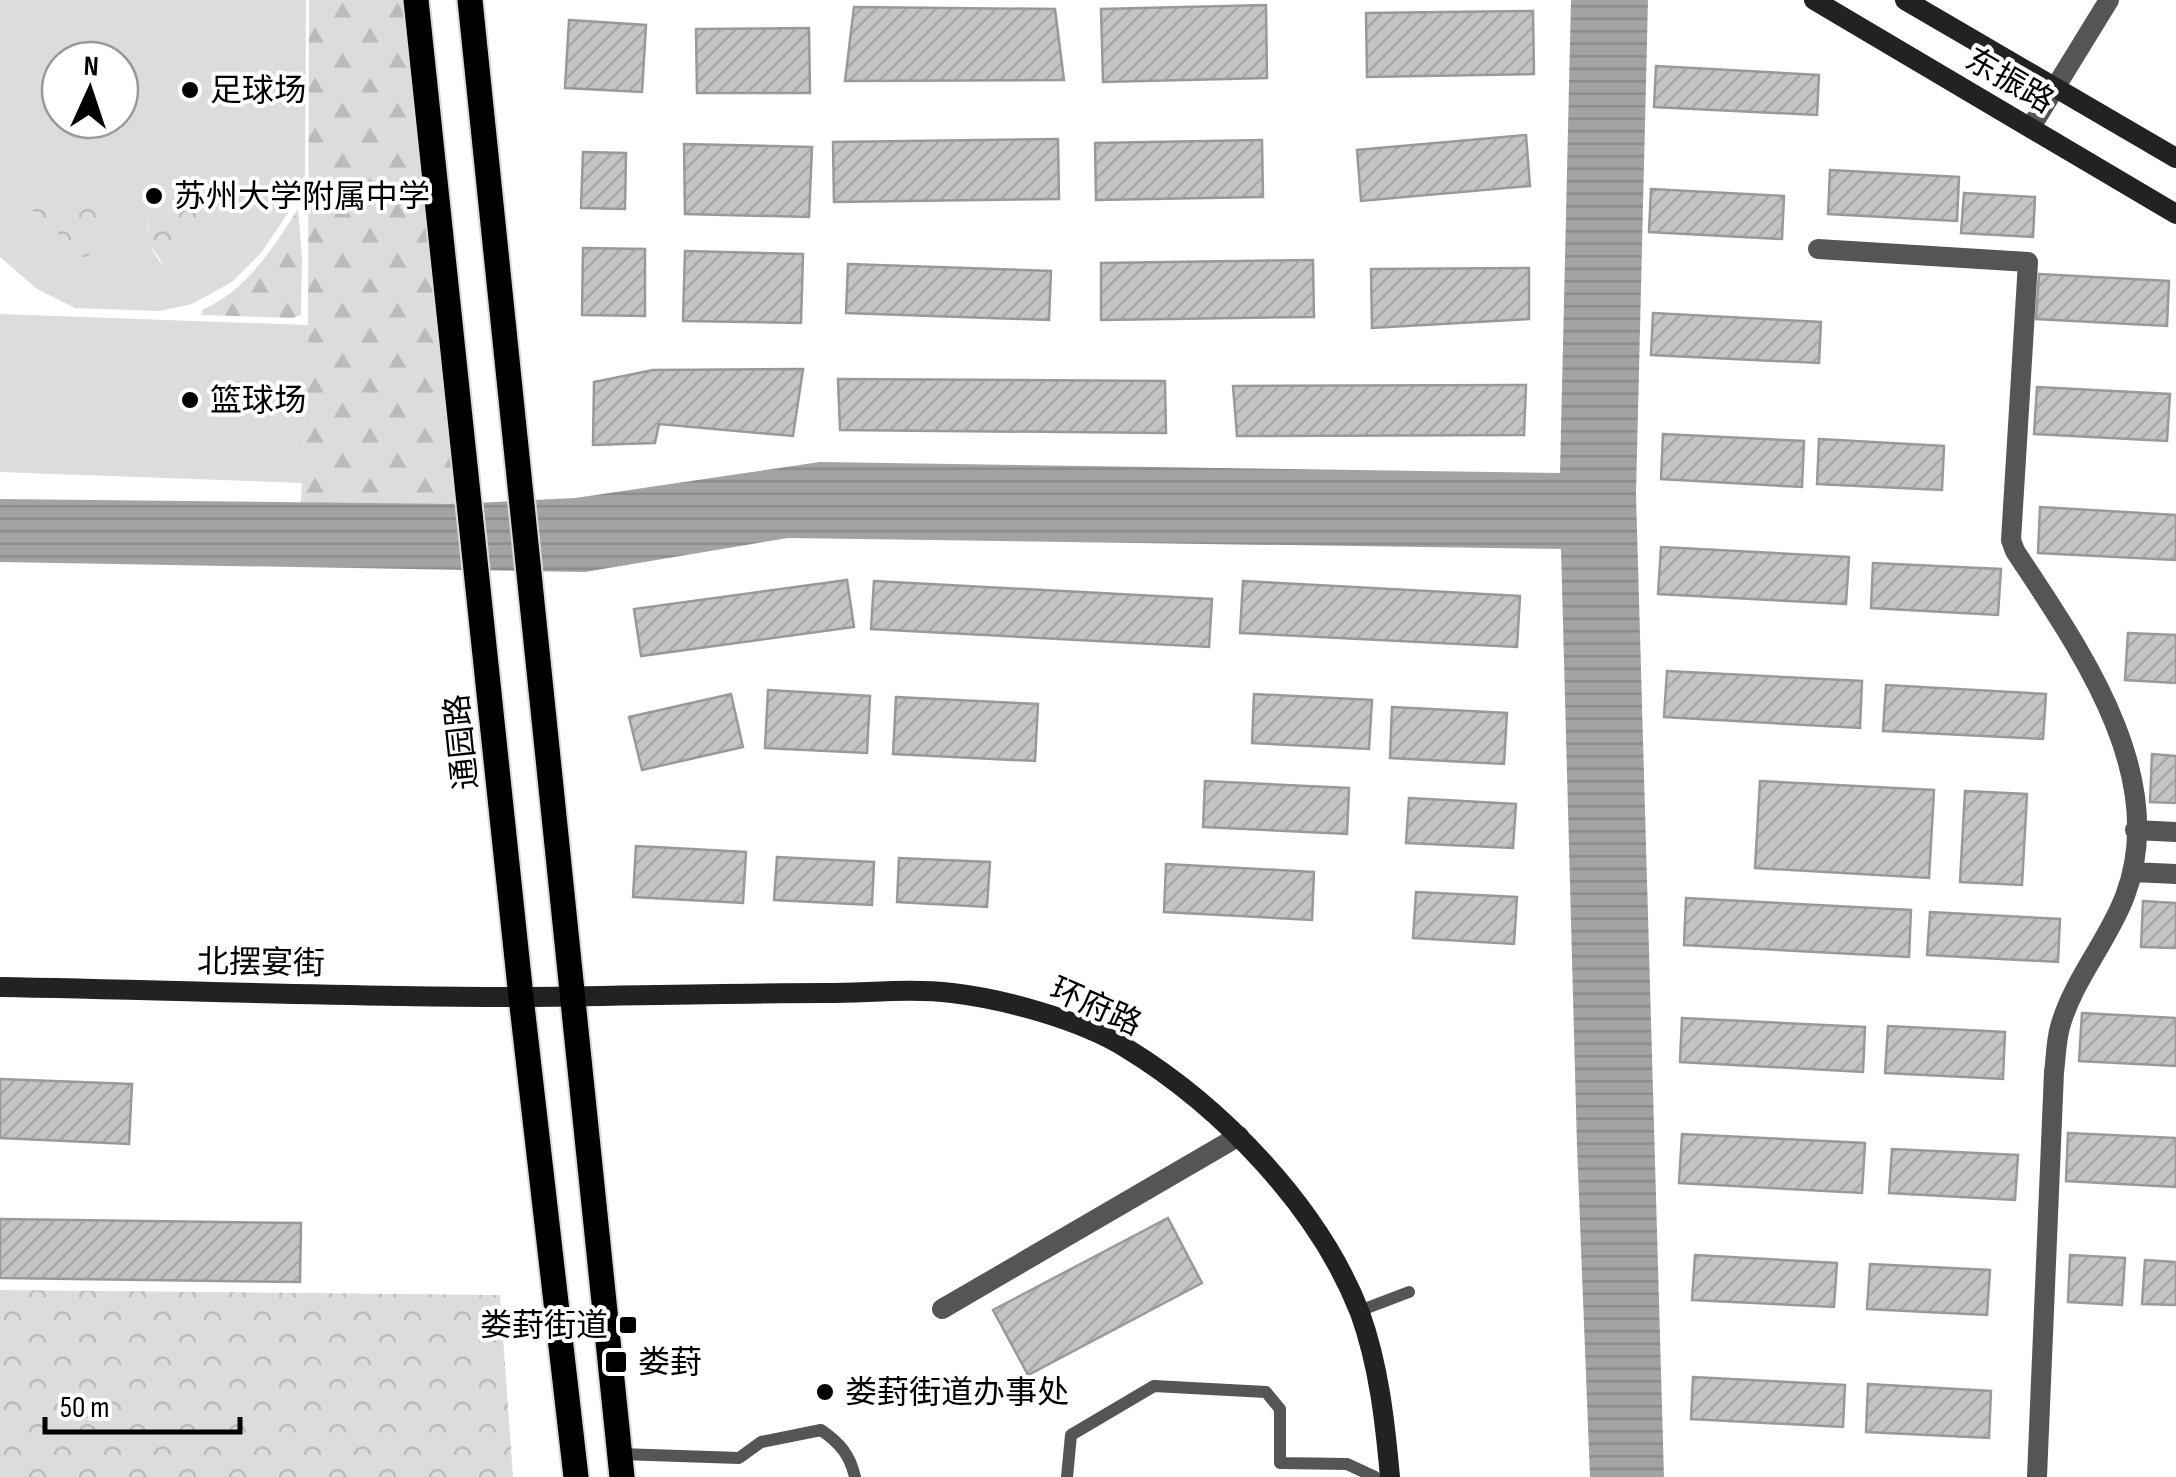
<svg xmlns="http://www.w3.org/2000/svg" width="2176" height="1477" font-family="'Sofia Sans Condensed','Noto Sans SC',sans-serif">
<defs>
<pattern id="forest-firs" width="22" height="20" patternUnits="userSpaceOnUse" patternTransform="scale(2.5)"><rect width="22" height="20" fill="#dcdcdc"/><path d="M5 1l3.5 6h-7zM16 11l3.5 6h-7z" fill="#bbb"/></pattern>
<pattern id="park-crowns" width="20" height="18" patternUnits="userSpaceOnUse" patternTransform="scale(2.5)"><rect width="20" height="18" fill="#dcdcdc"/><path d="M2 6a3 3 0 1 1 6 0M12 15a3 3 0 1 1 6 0" fill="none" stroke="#bbb"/></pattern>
<pattern id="water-rules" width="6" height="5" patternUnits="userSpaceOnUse" patternTransform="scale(2.5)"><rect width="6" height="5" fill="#a3a3a3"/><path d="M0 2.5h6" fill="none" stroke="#8b8b8b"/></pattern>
<pattern id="building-hatch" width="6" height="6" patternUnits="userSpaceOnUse" patternTransform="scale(2.5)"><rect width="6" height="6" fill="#c4c4c4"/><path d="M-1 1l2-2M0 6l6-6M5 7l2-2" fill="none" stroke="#a7a7a7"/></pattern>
</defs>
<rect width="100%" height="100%" fill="#fff"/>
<path fill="url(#forest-firs)" d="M309,0H405L455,504H301L308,325Z
M298,209L302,258L301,315L293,318L202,315V310C246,291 273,248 298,209Z"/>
<path fill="url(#park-crowns)" d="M101,205C111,227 103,245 85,259L27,206Z
M147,210L224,211L166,269L148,241Z
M0,1290L500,1295L513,1477H0Z"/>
<path fill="#dcdcdc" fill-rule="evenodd" d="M0,0H306L305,174L288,213L261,253L232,282L192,304L159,311L75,308L37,289L0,257ZM60,60H120V120H60ZM101,205C111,226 103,245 85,259L28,207ZM148,210L222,211L223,212L166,268C149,253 145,231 148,210Z
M0,314L308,325L302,483L0,472Z"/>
<path fill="url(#water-rules)" d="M1571,0H1648L1636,494L1664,1477H1590L1577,1146L1561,549L788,538L585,572L0,562V499L455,504L575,498L820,462L1560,473Z"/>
<path fill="url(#building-hatch)" stroke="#999" stroke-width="2.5" d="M1266,5L1267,78L1103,82L1101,9Z
M854,7L1055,9L1064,80L845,81Z
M1533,11L1534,74L1367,77L1366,13Z
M569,20L646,25L642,92L565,88Z
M809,28L810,93H697L696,29Z
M1656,66L1819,75L1817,115L1654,107Z
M1526,135L1530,186L1361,201L1357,150Z
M1058,139L1059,199L834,202L833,142Z
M1262,140L1263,197L1096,200L1095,143Z
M684,144L812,147L809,217L685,214Z
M583,152L626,153L625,209L581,208Z
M1830,170L1959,177L1957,221L1828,214Z
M1651,189L1784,196L1782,239L1649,232Z
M1964,193L2035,197L2033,237L1961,233Z
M583,248L645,249V316L582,315Z
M685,251L803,254L801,323L683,321Z
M1313,260L1314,317L1101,320V263Z
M848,264L1051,271L1049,320L846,313Z
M1529,268V319L1372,328L1371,269Z
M2039,274L2169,281L2167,326L2036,319Z
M1653,313L1821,322L1819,363L1651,355Z
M803,369L793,436L659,424L655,443L593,445L594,382L653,370Z
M838,379L1165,381L1166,433L840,430Z
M1526,385L1524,435L1237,436L1233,386Z
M2037,387L2170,394L2167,441L2034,434Z
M1663,434L1804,441L1802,487L1661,479Z
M1819,439L1944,446L1942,490L1817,484Z
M2040,507L2176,515V560L2038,553Z
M1661,547L1849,557L1846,604L1658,594Z
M1873,563L2001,569L1998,615L1871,608Z
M847,580L854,627L641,656L634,609Z
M874,581L1212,599L1209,647L871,629Z
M1243,581L1520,596L1517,647L1240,633Z
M2128,633L2176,635V683L2125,680Z
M1667,671L1862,681L1860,728L1664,717Z
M1886,685L2046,694L2043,739L1883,731Z
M768,690L870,696L867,753L765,748Z
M731,694L743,747L642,770L629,717Z
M1254,694L1372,700L1369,749L1252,743Z
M896,697L1038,704L1035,761L893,754Z
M1392,707L1507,713L1504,764L1390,758Z
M2152,754L2176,756V803L2150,802Z
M1205,781L1349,788L1347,834L1203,827Z
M1760,781L1934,790L1929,878L1755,868Z
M1965,791L2027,794L2022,885L1960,882Z
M1409,798L1516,804L1513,848L1406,843Z
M636,846L746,852L743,903L633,897Z
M777,857L874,862L872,905L774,900Z
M899,858L990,862L987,907L897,902Z
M1166,864L1314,872L1312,920L1164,912Z
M1416,892L1517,897L1514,944L1413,938Z
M1686,898L1911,910L1909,957L1684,945Z
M2143,901L2176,903V948L2141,947Z
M1930,912L2060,919L2058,962L1927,955Z
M2082,1013L2176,1018V1066L2079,1061Z
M1682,1018L1865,1027L1863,1072L1680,1062Z
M1888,1026L2005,1032L2003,1079L1885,1073Z
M0,1079L132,1084L129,1144L0,1138Z
M2068,1133L2176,1138V1187L2066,1181Z
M1682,1134L1865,1143L1862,1193L1679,1183Z
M1892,1149L2018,1155L2015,1200L1889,1193Z
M1168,1218L1202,1283L1028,1375L993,1310Z
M0,1219L301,1223L300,1282L0,1278Z
M1695,1255L1837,1263L1834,1307L1692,1300Z
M2070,1255L2125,1258L2122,1305L2068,1302Z
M2145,1260L2176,1262V1305L2142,1304Z
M1870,1264L1990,1270L1987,1315L1867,1309Z
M1693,1377L1845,1385L1843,1427L1691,1419Z
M1868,1384L1991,1391L1989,1438L1866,1432Z"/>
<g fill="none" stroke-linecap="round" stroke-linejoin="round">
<g stroke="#dbdbdb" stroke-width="29">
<path id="primary" d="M416,0L521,997L576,1477
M470,0L622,1477"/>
</g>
<path stroke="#555" stroke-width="12" d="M1359,1311L1409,1292
M620,1454L739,1458L761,1442L821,1430C840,1443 850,1455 855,1477
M1067,1477L1071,1435L1154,1386L1266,1392L1280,1409V1463L1347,1464L1375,1477"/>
<path stroke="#555" stroke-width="20" d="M2031,127L2109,0
M1818,249L2028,262L2011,540L2015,551C2078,647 2171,775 2125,896C2108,941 2073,980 2060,1027C2056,1041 2056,1058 2054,1072L2037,1477
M2135,830L2176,832
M2132,872L2176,874
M942,1309L1239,1136"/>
<path stroke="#222" stroke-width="20" d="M1814,0L2176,214
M1905,0L2176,158
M0,987C172,990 345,997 518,997C620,996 724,993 827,993C867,993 911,988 952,993C1004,999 1081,1020 1126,1048C1221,1106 1319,1207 1360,1313C1379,1366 1385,1422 1390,1477"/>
<use href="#primary" stroke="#000" stroke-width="25"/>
</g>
<g fill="#000" stroke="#fff" stroke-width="4">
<circle cx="190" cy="90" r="10"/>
<circle cx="154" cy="196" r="10"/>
<circle cx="190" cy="400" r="10"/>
<rect x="618" y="1315" width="20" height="20" rx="5"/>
<rect x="604" y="1350" width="24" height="24" rx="5"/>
<circle cx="825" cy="1392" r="10"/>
</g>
<g text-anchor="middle" stroke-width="8" stroke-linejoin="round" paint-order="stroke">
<g font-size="32" fill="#000" stroke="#fff">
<text transform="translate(2010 80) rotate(30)" y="11">东振路</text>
<text transform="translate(461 742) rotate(-96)" y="11">通园路</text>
<text transform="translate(261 962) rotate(1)" y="11">北摆宴街</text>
<text transform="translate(1096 1006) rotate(24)" y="11">环府路</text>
</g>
<g font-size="32" fill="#000" stroke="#fff" text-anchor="start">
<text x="210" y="101">足球场</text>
<text x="174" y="207">苏州大学附属中学</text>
<text x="210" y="411">篮球场</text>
<text x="608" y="1336" text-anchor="end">娄葑街道</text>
<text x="638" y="1373">娄葑</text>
<text x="845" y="1403">娄葑街道办事处</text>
</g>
</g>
<g transform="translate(90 90) rotate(3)"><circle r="48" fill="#ffffff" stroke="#999999" stroke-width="2.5"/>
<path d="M0-8L18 38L0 25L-18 38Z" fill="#000000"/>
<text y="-15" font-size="28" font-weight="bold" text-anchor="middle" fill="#000000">N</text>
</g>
<path d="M45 1417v15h195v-15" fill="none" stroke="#000000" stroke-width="5"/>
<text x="60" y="1417" font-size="30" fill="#000000" stroke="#ffffff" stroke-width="8" paint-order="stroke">50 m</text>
</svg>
